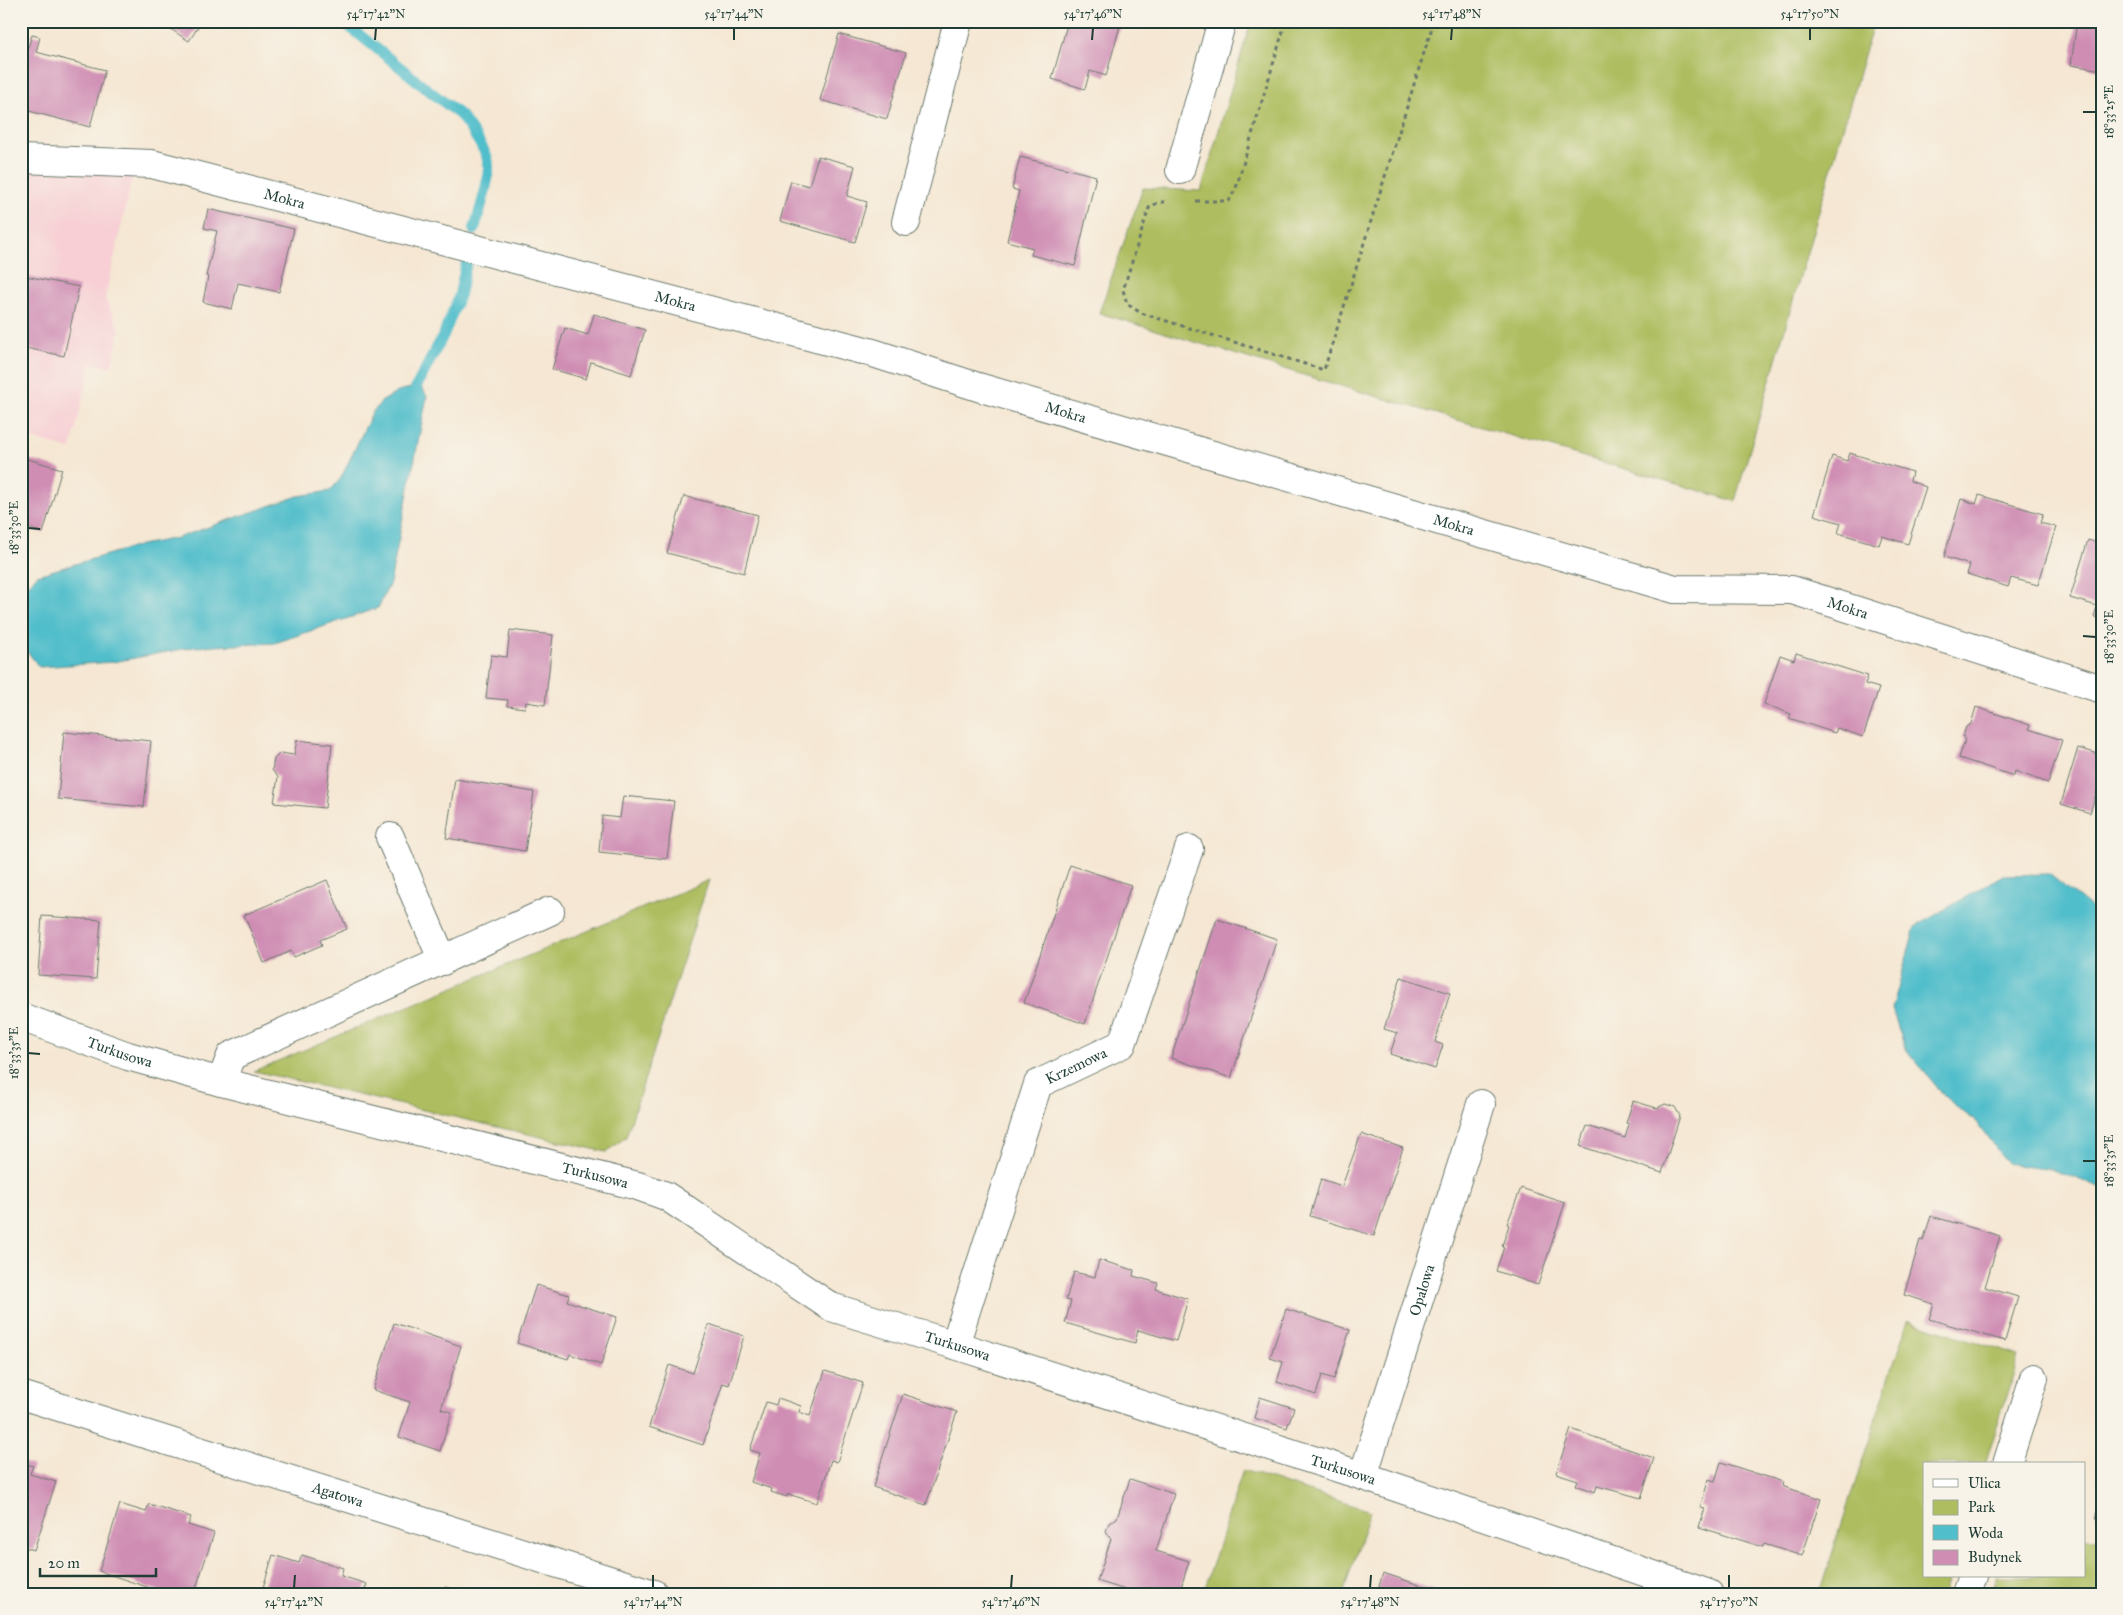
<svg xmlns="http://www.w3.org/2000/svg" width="2123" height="1615" font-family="'IM FELL Great Primer',serif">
<rect width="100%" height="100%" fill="#f7f3e8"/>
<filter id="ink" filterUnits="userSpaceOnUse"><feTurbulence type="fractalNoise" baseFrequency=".02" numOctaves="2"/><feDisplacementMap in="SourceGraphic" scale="10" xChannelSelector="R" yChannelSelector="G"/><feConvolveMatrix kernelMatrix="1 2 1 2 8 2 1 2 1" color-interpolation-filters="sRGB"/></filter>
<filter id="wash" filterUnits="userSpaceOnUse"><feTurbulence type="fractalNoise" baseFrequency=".0096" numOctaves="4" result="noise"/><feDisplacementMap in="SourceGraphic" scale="20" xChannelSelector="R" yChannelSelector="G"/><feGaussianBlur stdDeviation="1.12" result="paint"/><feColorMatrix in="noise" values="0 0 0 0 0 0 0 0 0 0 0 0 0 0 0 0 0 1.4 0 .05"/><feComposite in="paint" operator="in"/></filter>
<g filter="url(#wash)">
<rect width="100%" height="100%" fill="#f5e7d3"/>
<path fill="#f7cfd4" d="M21,170L133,173L105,299L120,330L111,367L91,363L71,449L21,436Z"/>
<path fill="#adbd5f" stroke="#667d4a" d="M1251,21H1874L1735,501L1317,379L1099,313L1143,188L1201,191Z
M709,880L626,1137L606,1152L254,1071Z
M1908,1320L2019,1356L1985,1464H1924V1576H1949L1943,1594H1819Z
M1243,1470L1370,1511L1343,1594H1203Z
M2084,1538L2102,1542V1594H1991L1996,1576H2084Z"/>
<path fill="#51becb" stroke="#387e80" d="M416,387L423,389L427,397L390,583L378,608L275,643L194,647L113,662L39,667L24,647L22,623L27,587L37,575L141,545L177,538L298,496L330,491L341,478L372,413L381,402L401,390Z
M2049,874L2102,917V1188L2053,1170L2008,1164L1977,1123L1945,1097L1905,1048L1892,1009L1915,927L2003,875Z"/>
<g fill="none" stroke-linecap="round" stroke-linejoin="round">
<path stroke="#51becb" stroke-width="11" d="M342,21L460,115C468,126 486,149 488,161C491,179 479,212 474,230
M416,387L444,334L459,296L467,261"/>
</g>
<g id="blocks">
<path fill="#cf8db4" d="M158,21H202L189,41Z
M1068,21H1108L1120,26L1106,76L1090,71L1085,89L1052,79Z
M2077,21H2102V70L2071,65Z
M839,34L906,53L887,119L820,100Z
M32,35L40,37L36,52L105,70L90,127L21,109V49L27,51Z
M818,156L855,166L847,196L867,202L855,242L780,221L791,181L809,186Z
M1020,157L1096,176L1075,266L1031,255L1033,248L1007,241L1019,191L1012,189Z
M208,209L294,229L279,292L238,283L232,309L203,302L208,276H206L217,231L204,228Z
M21,275L79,287L64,356L21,347Z
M594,314L645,330L631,375L591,362L586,379L552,369L565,328L588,335Z
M1850,453L1912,472L1910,481L1926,487L1908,544L1882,536L1879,545L1838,533L1841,523L1814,515L1832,456L1847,461Z
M21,457L62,469L43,533L21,526Z
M1979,495L2043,514L2040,523L2056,527L2038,585L2011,578L2008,587L1967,574L1970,565L1944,557L1961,499L1976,504Z
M684,496L758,515L744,573L667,553Z
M2088,540L2102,544V619L2094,617L2097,606L2070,598Z
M510,630L553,635L545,705L526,702L525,708L507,706L508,700L486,698L491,655L507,657Z
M1796,653L1868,676L1865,684L1879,688L1863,737L1837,728L1835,733L1789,718L1791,714L1764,704L1780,655L1794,660Z
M1976,707L2030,725L2029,729L2062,740L2048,783L2015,771L2014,776L1959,758L1965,740L1963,736L1966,727L1971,724Z
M64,732L151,741L144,807L58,799Z
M297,740L332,744L325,808L274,803L278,777L272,770L274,759L280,753L294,755Z
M2078,748L2102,755V775L2090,813L2061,804Z
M455,779L534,792L525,851L446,838Z
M623,796L674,801L667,859L599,852L602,816L620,818Z
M1070,865L1131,885L1085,1024L1024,1003Z
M327,880L347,929L320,940L322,945L294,957L291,951L264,963L244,915Z
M42,916L101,920L96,979L38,975Z
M1217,919L1277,939L1231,1078L1171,1058Z
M1401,977L1450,993L1435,1042L1443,1045L1435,1069L1390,1054L1397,1033L1384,1029Z
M1633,1101L1657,1108L1665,1104L1675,1107L1680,1116L1662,1173L1580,1146L1587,1126L1625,1138L1629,1124L1626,1123Z
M1361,1134L1403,1148L1374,1236L1310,1216L1321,1179L1342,1186Z
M1521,1188L1565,1203L1538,1285L1496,1271L1504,1247L1502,1246L1509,1225L1507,1224Z
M1931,1216L2000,1236L1985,1287L2018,1297L2005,1341L1929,1319L1934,1304L1904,1295L1920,1240L1923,1241Z
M1099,1260L1134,1270L1133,1276L1158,1283L1156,1289L1188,1299L1176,1341L1138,1330L1135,1343L1065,1323L1071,1301L1066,1300L1074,1272L1095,1277Z
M536,1285L569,1295L567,1301L617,1317L601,1365L570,1354L568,1359L517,1343Z
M1286,1309L1350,1330L1334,1379L1322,1375L1316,1395L1277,1382L1283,1362L1270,1358Z
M394,1323L461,1346L441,1409L452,1412L440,1451L399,1437L410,1402L373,1390Z
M709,1324L744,1336L729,1385L723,1383L703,1445L649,1427L669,1365L693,1373Z
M825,1371L863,1383L837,1462L831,1460L817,1503L788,1494L787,1497L771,1492L772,1489L751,1482L760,1453L750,1450L766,1402L776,1405L778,1398L801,1406L799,1412L810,1416Z
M903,1394L957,1412L926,1505L873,1487Z
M1260,1397L1294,1408L1287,1428L1254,1418Z
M1571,1429L1654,1458L1641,1498L1597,1486L1595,1492L1576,1485L1578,1480L1556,1473Z
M21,1462L33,1466L30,1474L56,1482L34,1550L21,1546Z
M1721,1462L1783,1482L1782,1486L1821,1499L1802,1556L1764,1544L1763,1547L1699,1527L1705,1508L1700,1507L1709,1479L1715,1481Z
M1130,1479L1174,1494L1156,1551L1189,1561L1179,1594H1138L1097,1581L1111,1539L1106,1531L1109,1523L1117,1518Z
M2101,1502H2102V1519L2096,1518Z
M120,1504L146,1512L149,1504L191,1517L188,1525L214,1533L194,1594H168L99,1571Z
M273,1555L299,1563L302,1555L343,1568L341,1576L367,1584L363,1594H261Z
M1383,1573L1444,1593V1594H1371L1372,1591L1377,1593Z
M445,1587L466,1593V1594H443Z
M422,1588L437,1593V1594H420Z"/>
</g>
</g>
<g filter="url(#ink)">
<use href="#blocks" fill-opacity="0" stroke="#6a786c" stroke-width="1"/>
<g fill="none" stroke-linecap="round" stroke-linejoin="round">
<g stroke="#6a786c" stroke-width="30">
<g id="minor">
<path id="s1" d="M21,159L152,164L873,353L978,387L1675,589L1792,590L2102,689"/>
<path d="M1180,170L1222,21"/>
<path d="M906,222L958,21"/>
<path d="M390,837L443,961"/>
<path id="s2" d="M21,1017L128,1056L221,1082L638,1186L666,1196L831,1307L955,1345L1363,1476L1709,1594"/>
<path d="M221,1082L231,1056L550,911"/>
<path id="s3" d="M955,1345L1038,1084L1122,1044L1189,849"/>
<path id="s4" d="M21,1395L654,1594"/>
<path d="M2007,1464L2034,1378"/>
<path id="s5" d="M1363,1476L1481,1104"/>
<path d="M1966,1594L1972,1576"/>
</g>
</g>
<path stroke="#6a786c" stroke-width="3" stroke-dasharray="4 4" stroke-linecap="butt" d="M1196,201H1229L1236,188L1286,21
M1165,202H1159L1149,208L1123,290L1127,304L1141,313L1324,370L1434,21"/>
<use href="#minor" stroke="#fff" stroke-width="28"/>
</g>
</g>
<path fill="none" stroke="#1f3d34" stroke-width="2" d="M375,40L376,28M734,40V28M1092,40L1093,28M1451,40L1452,28M1810,40V28M2083,112H2096M28,528L40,529M2083,636L2096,637M28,1053L40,1054M2083,1161H2096M294,1588L295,1575M653,1588V1575M1011,1588L1012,1575M1370,1588L1371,1575M1729,1588V1575"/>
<g text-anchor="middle" stroke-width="4.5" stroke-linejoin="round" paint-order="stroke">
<g font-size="15" fill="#1f3d34" stroke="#f7f3e8">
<text dy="5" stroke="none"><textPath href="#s1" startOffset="268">Mokra</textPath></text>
<text dy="5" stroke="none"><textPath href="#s1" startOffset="672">Mokra</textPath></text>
<text dy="5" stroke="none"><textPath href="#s1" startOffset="1078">Mokra</textPath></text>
<text dy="5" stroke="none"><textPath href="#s1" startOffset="1482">Mokra</textPath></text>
<text dy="5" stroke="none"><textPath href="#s1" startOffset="1888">Mokra</textPath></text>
<text dy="5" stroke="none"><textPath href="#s2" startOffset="105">Turkusowa</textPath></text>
<text dy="5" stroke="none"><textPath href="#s3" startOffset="316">Krzemowa</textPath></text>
<text dy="5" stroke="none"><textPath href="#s2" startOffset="596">Turkusowa</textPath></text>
<text dy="5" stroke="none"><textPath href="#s5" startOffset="195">Opalowa</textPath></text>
<text dy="5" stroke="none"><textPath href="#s2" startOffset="1001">Turkusowa</textPath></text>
<text dy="5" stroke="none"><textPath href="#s2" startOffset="1406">Turkusowa</textPath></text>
<text dy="5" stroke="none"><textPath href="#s4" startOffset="332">Agatowa</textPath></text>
</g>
</g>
<rect width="2123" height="1615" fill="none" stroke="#f7f3e8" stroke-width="55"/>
<rect x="1923" y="1462" width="162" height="115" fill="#f7f3e8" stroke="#a1aaa0"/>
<rect x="1933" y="1479" width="25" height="8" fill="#ffffff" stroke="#a1aaa0"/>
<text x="1968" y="1488" font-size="15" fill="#1f3d34">Ulica</text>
<rect x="1933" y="1500" width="25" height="15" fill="#adbd5f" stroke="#a1aaa0"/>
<text x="1968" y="1512" font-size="15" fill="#1f3d34">Park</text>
<rect x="1933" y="1525" width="25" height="15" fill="#51becb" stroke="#a1aaa0"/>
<text x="1968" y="1538" font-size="15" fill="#1f3d34">Woda</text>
<rect x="1933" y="1550" width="25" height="15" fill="#cf8db4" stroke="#a1aaa0"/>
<text x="1968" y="1562" font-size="15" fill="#1f3d34">Budynek</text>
<path d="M40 1568v8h116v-8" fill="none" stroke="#1f3d34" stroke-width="2.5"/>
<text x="48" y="1568" font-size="15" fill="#1f3d34" stroke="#f7f3e8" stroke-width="4" paint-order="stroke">20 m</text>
<rect x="28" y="28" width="2068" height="1560" fill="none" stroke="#1f3d34" stroke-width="2"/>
<g font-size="12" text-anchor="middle" fill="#1f3d34">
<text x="376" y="18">54°17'42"N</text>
<text x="734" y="18">54°17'44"N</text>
<text x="1093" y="18">54°17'46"N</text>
<text x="1452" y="18">54°17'48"N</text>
<text x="1810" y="18">54°17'50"N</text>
<text transform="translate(2109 112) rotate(-90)" y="4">18°33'25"E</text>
<text transform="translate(14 528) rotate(-90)" y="4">18°33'30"E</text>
<text transform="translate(2109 637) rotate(-90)" y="4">18°33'30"E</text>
<text transform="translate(14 1053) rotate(-90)" y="4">18°33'35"E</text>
<text transform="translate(2109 1161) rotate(-90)" y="4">18°33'35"E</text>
<text x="294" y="1606">54°17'42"N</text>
<text x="653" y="1606">54°17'44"N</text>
<text x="1011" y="1606">54°17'46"N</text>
<text x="1370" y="1606">54°17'48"N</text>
<text x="1729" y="1606">54°17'50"N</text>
</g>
</svg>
